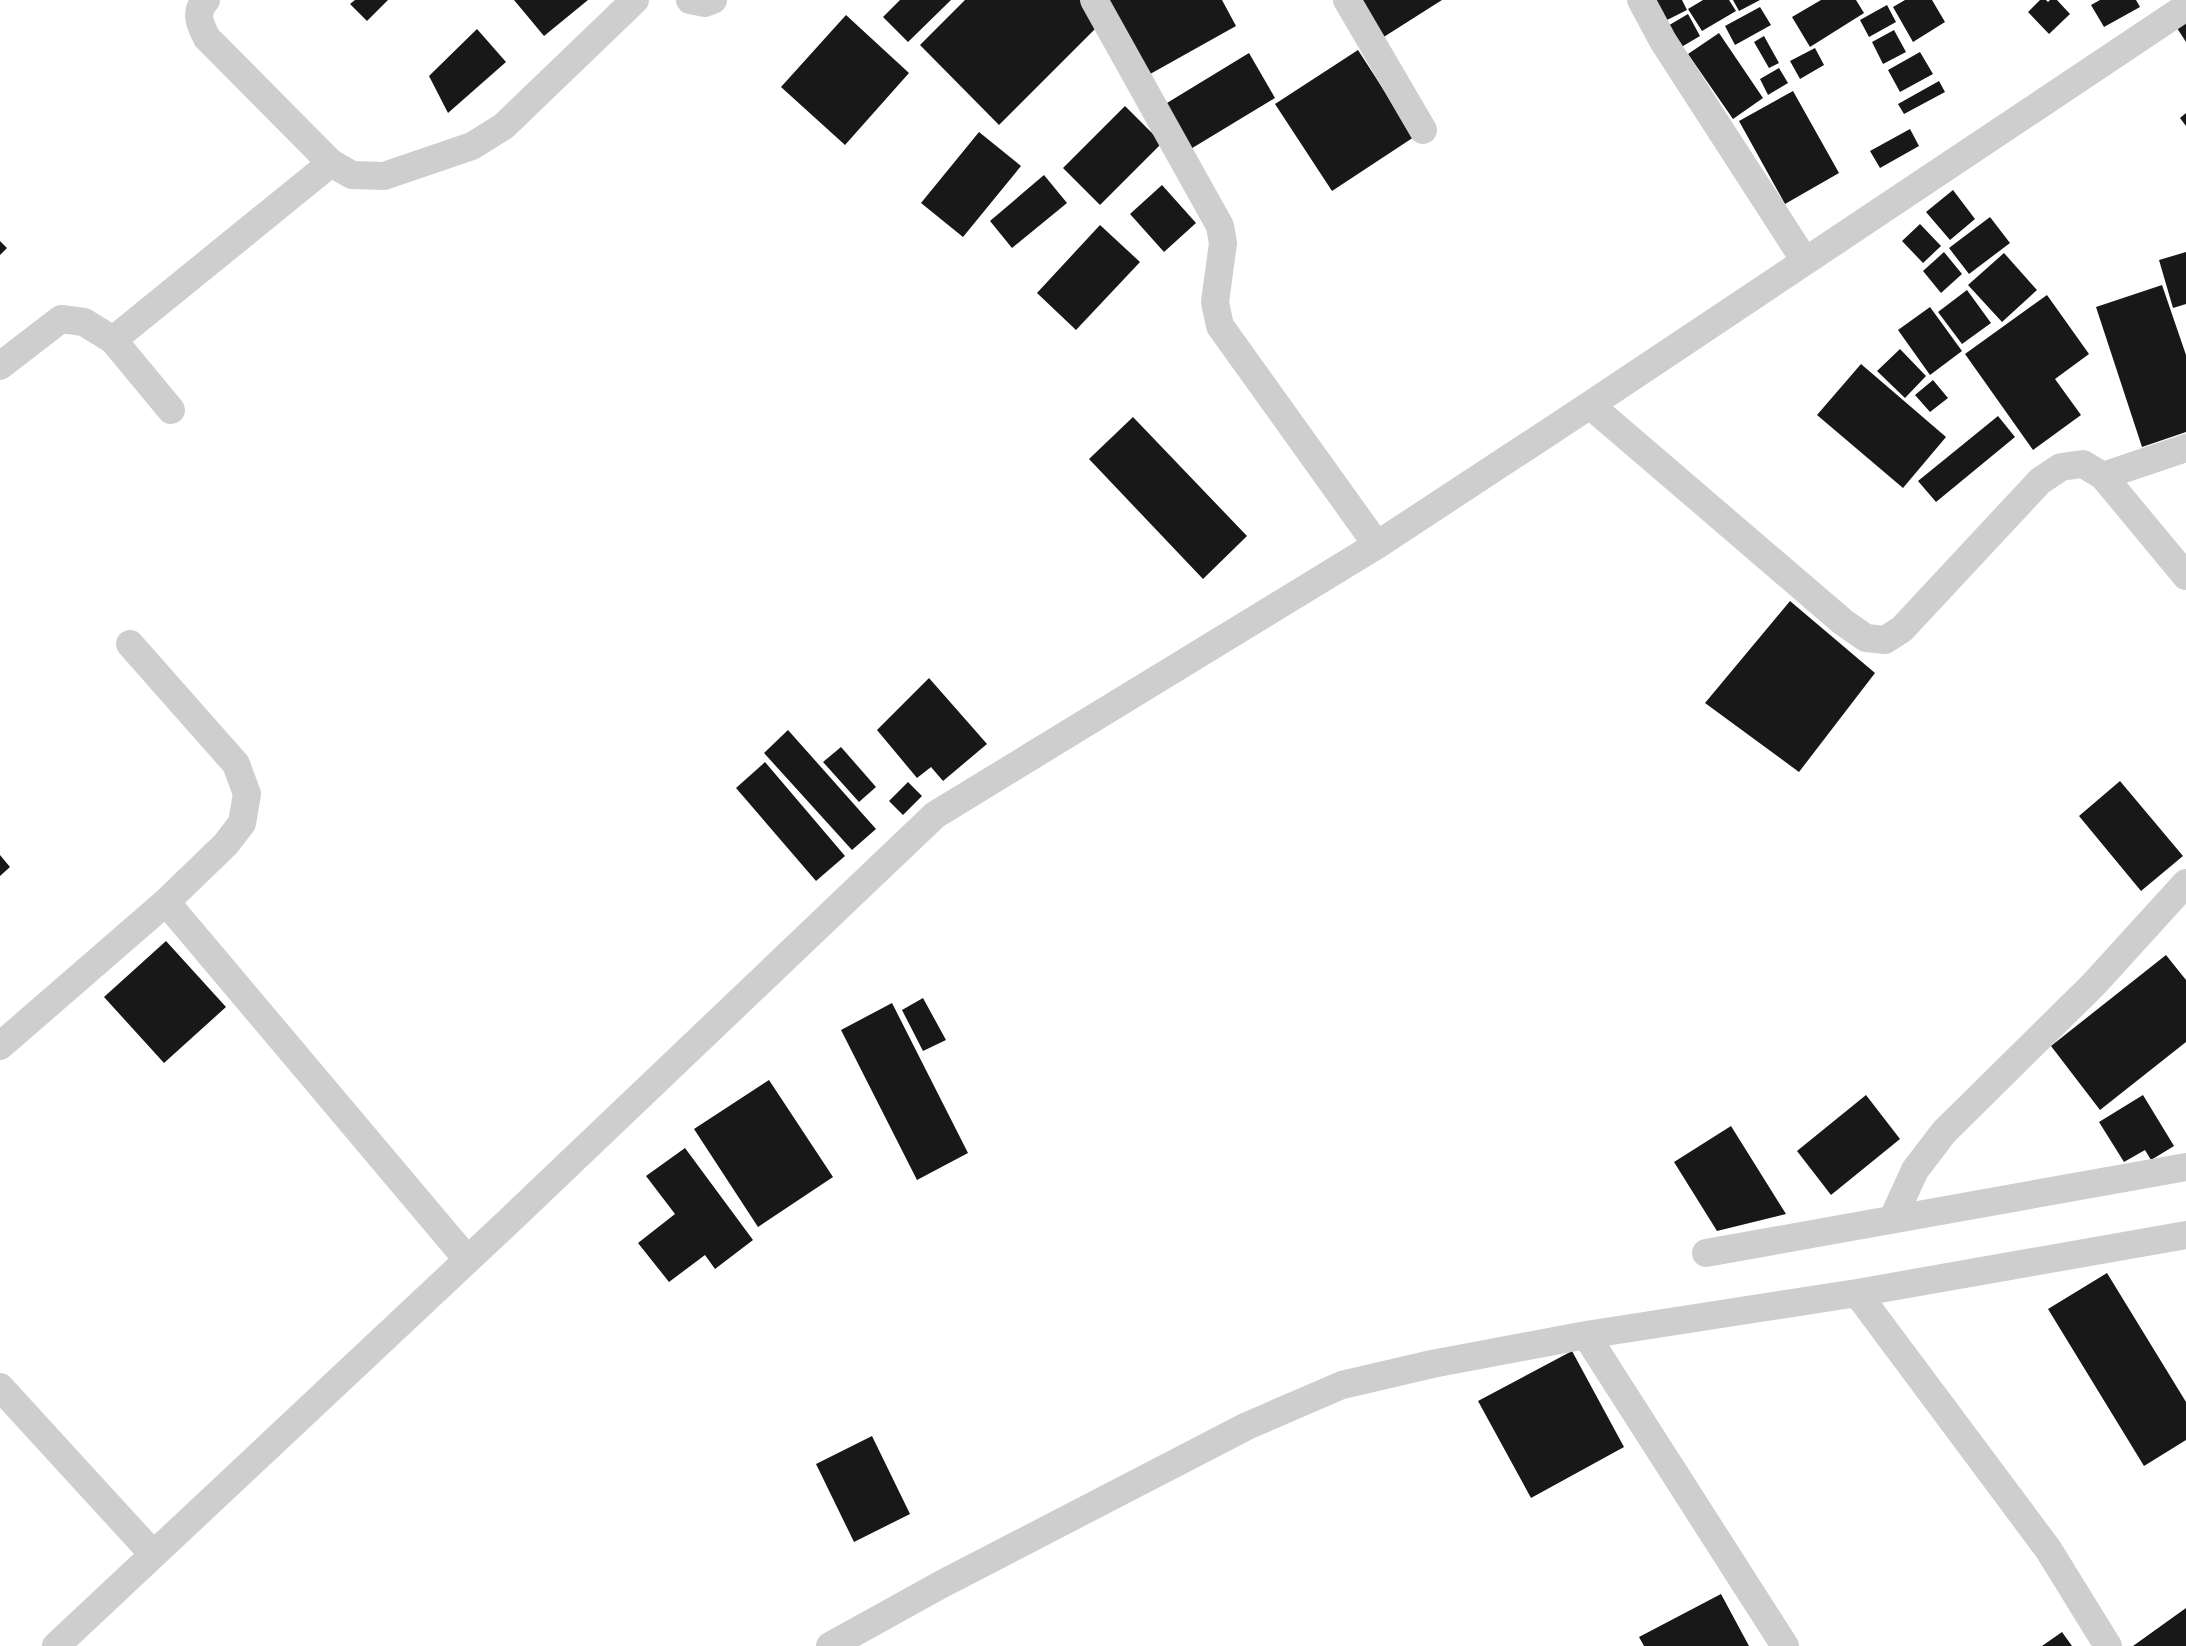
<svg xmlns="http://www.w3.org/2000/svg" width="2186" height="1646" font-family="'Exo 2',sans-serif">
<rect width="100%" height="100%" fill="#fff"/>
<path fill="#181818" d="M355,0H388L367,21L350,4Z
M514,0H588L544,36Z
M900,0H951L908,42L883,17Z
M965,0H1083L1103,21L999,125L920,45Z
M1101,0H1222L1236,26L1143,78Z
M1354,0H1442L1379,40Z
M1653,0H1682L1687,10L1665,21Z
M1703,0H1729L1736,11L1702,31L1688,9Z
M1733,0H1760L1739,11Z
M1821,0H1856L1864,13L1810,47L1792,17Z
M1905,0H1932L1945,22L1913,42L1893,7Z
M2040,0H2046L2048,2L2050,0H2057L2070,14L2049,34L2028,12Z
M2100,0H2136L2140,7L2104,27L2091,5Z
M1887,5L1896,22L1869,37L1860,20Z
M1760,7L1771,25L1735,45L1725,26Z
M1688,14L1700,36L1678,49L1666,27Z
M846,15L909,73L845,145L781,87Z
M2186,18V42L2175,25Z
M477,29L506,62L448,113L429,76Z
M1894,30L1906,52L1883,64L1872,42Z
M1719,33L1763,98L1733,119L1688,54Z
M1764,36L1779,63L1769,68L1754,42Z
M1815,48L1824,65L1800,79L1790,61Z
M1358,50L1414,137L1332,191L1275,104Z
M1920,52L1933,74L1900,92L1888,70Z
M1249,53L1275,98L1189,150L1162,106Z
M1779,68L1788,83L1768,95L1760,79Z
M1939,81L1945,92L1904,114L1898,104Z
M1793,91L1839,173L1785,204L1739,121Z
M1125,106L1162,143L1100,205L1063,168Z
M2186,113V126L2180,118Z
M1910,129L1919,146L1880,168L1870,151Z
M979,132L1021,166L963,237L921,203Z
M1044,175L1067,203L1012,248L990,221Z
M1162,185L1196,223L1164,252L1130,214Z
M1953,190L1975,219L1950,240L1926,212Z
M1990,217L2010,243L1969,274L1949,248Z
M1920,224L1941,246L1923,263L1902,241Z
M1100,225L1140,262L1076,330L1037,293Z
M0,241L7,248L0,255Z
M1944,252L1962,274L1941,293L1923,271Z
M2186,252V304L2173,308L2159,260Z
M2004,253L2037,290L2002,322L1968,285Z
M2162,285L2186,355V432L2142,447L2096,307Z
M1967,290L1991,323L1962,344L1938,312Z
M2047,295L2089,354L2055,379L2081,415L2033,450L1965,354Z
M1930,307L1962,351L1930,375L1898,330Z
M1900,349L1926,376L1905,398L1877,371Z
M1861,364L1946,437L1903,488L1817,415Z
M1933,380L1948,398L1930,412L1915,395Z
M1998,416L2015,437L1936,502L1918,481Z
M1133,417L1247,536L1203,579L1089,459Z
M1790,601L1875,673L1799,772L1705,703Z
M929,678L987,744L943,781L931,767L917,778L877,730Z
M788,730L876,829L852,850L764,753Z
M841,747L876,787L859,802L823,762Z
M765,762L845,856L816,881L736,788Z
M2120,781L2183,856L2141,891L2079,816Z
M908,782L922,796L903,815L889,801Z
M0,855L10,867L0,876Z
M166,941L226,1007L164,1063L104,997Z
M2166,955L2186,980V1042L2100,1110L2051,1046Z
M923,998L946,1040L923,1051L902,1010Z
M892,1003L968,1153L917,1180L841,1030Z
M769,1080L833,1177L758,1227L694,1129Z
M1866,1095L1900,1139L1831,1195L1797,1151Z
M2143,1095L2174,1146L2151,1160L2145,1150L2124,1162L2099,1122Z
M1731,1126L1786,1214L1717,1231L1674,1162Z
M685,1148L753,1240L715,1269L705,1255L669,1282L638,1243L675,1214L646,1176Z
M2107,1273L2186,1402V1440L2144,1466L2048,1309Z
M1572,1351L1624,1447L1531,1498L1478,1401Z
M872,1436L910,1514L854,1542L816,1464Z
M1721,1594L1749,1646H1644L1639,1637Z
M2186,1608V1646H2133Z
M2062,1632L2072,1646H2042Z"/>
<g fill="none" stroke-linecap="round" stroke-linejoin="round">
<path stroke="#cecece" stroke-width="28" d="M206,0C194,12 200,25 207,38L331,163L352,175L384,176L472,146L504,126L635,0
M690,0L705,3L713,0
M1094,0L1220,226L1223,243L1215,302L1220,326L1377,545
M1347,0L1423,130
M1641,0L1663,41L1805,261
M113,340L331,163
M0,366L61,319L84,322L113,340L171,410
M1590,405L1843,622L1866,638L1885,640L1902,629L2040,481L2061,467L2083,464L2103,476L2186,576
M2103,476L2186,448
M166,902L467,1259
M0,1046L166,902L226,844L242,823L247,794L236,764L130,644
M1893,1218L1915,1170L1944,1132L2094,984L2186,883
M1706,1253L2186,1167
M1857,1293L2048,1549L2108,1646
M1586,1335L1785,1646
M0,1387L153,1554
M56,1646L509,1221L935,815L1377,545L1590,405L2186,7
M830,1646L942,1584L1247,1426L1342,1385L1432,1364L1586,1335L1857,1293L2186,1235"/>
</g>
</svg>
